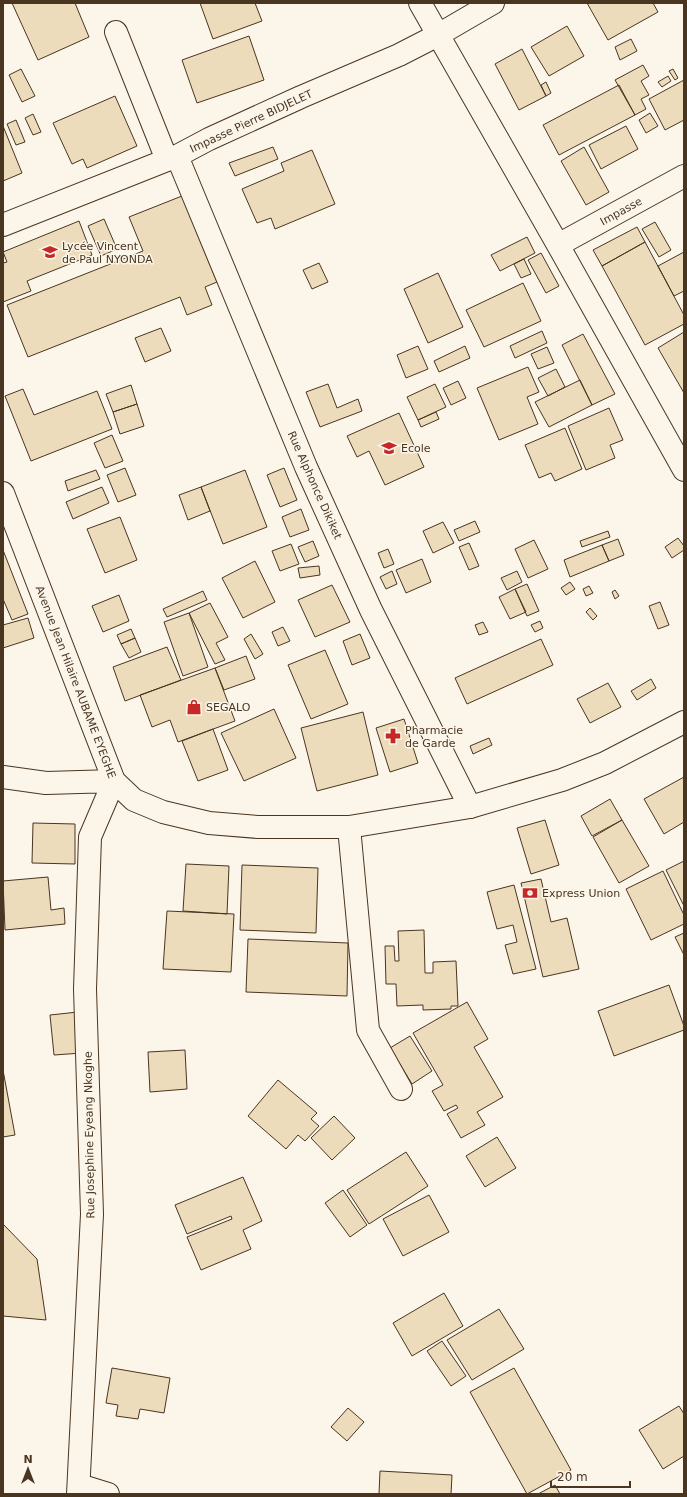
<svg xmlns="http://www.w3.org/2000/svg" width="687" height="1497" font-family="'DejaVu Sans',sans-serif">
<rect width="100%" height="100%" fill="#fbf6e9"/>
<path fill="#ecdcbc" stroke="#4a3520" d="M12,3H75L89,37L38,60Z
M200,3H255L262,21L213,39Z
M587,3H653L658,12L608,40Z
M567,26L584,56L549,76L531,47Z
M249,36L264,80L197,103L182,60Z
M631,39L637,51L620,60L615,47Z
M522,49L546,96L519,110L495,64Z
M643,65L649,76L641,81L649,95L641,99L646,109L635,115L615,80Z
M21,69L35,96L22,102L9,75Z
M673,69L678,78L675,80L669,71Z
M668,76L671,81L662,87L658,82Z
M684,80V120L665,130L649,99Z
M546,82L551,93L546,96L541,85Z
M619,85L635,115L559,155L543,125Z
M115,96L137,146L87,168L83,159L72,164L53,123Z
M650,113L658,126L646,133L639,120Z
M33,114L41,132L33,135L25,118Z
M16,120L25,142L16,145L7,124Z
M3,126L22,173L3,181Z
M626,126L638,149L601,169L589,145Z
M273,147L278,159L235,176L229,163Z
M584,147L609,192L586,205L561,161Z
M312,150L335,204L275,229L271,218L257,223L242,189L284,171L281,163Z
M182,196L217,282L205,287L212,305L187,315L180,297L28,357L7,305L143,251L129,217Z
M104,219L117,249L101,256L88,226Z
M79,221L92,255L27,281L31,291L3,302V263L7,262L3,252Z
M655,222L671,250L659,257L642,229Z
M637,227L645,242L602,266L593,250Z
M527,237L535,253L500,271L491,255Z
M645,242L684,315V324L645,345L602,266Z
M684,252V291L674,296L658,266Z
M541,253L559,286L546,293L528,260Z
M524,259L531,274L521,278L514,264Z
M319,263L328,282L312,289L303,270Z
M438,273L463,327L428,343L404,289Z
M523,283L541,321L484,347L466,310Z
M161,328L171,351L145,362L135,338Z
M542,331L547,343L515,358L510,346Z
M684,332V393L658,348Z
M583,334L615,394L592,405L562,345Z
M418,346L428,369L406,378L397,355Z
M465,346L470,358L439,372L434,361Z
M547,347L554,363L538,369L531,354Z
M528,367L539,392L527,397L538,424L499,440L477,388Z
M556,369L565,387L548,396L538,378Z
M580,380L592,405L549,427L535,402Z
M458,381L466,398L451,405L443,388Z
M328,384L337,408L358,399L362,411L320,427L306,392Z
M435,384L446,407L418,420L407,397Z
M131,385L137,404L113,412L106,394Z
M23,389L34,415L97,391L112,429L31,461L5,396Z
M137,404L144,426L120,434L113,412Z
M609,408L623,440L610,445L615,458L586,470L568,426Z
M436,412L439,419L421,427L418,420Z
M399,413L424,467L385,485L369,451L357,457L347,436Z
M565,428L582,469L555,481L551,473L539,478L525,445Z
M112,435L123,461L105,468L94,443Z
M125,468L136,495L118,502L107,475Z
M284,468L297,500L280,507L267,475Z
M96,470L100,479L68,491L65,481Z
M245,470L267,527L223,544L201,487Z
M102,487L109,503L73,519L66,502Z
M201,487L210,511L188,520L179,495Z
M301,509L309,530L290,537L282,517Z
M120,517L137,560L105,573L87,529Z
M475,521L480,532L459,541L454,530Z
M443,522L454,543L433,553L423,531Z
M608,531L610,537L582,547L580,541Z
M678,538L684,546V550L672,558L665,547Z
M618,539L624,555L609,561L602,545Z
M534,540L548,569L528,578L515,549Z
M313,541L319,556L305,562L298,547Z
M469,543L479,566L469,570L459,547Z
M291,544L299,564L280,571L272,551Z
M602,545L609,561L570,577L564,560Z
M388,549L394,564L384,568L378,553Z
M3,550L28,614L12,620L3,599Z
M422,559L431,582L406,593L396,570Z
M255,561L275,602L243,618L222,578Z
M319,566L320,575L300,578L298,568Z
M392,571L397,584L386,589L380,577Z
M517,571L522,582L507,590L501,578Z
M570,582L575,589L566,595L561,588Z
M527,584L539,611L527,616L515,589Z
M332,585L350,622L315,637L298,600Z
M589,586L593,593L586,596L583,589Z
M515,589L526,612L510,619L499,597Z
M615,590L619,596L615,599L612,592Z
M203,591L207,600L167,617L163,609Z
M119,595L129,621L103,632L92,606Z
M660,602L669,625L658,629L649,606Z
M210,603L228,637L216,643L225,660L215,664L189,613Z
M590,608L597,616L593,620L586,612Z
M189,613L208,667L183,676L164,622Z
M28,618L34,638L3,648V625Z
M540,621L543,628L535,632L531,625Z
M483,622L488,632L479,635L475,625Z
M283,627L290,641L278,646L272,632Z
M131,629L135,638L121,644L117,635Z
M251,634L263,654L255,659L244,639Z
M360,634L370,658L352,665L343,641Z
M135,638L141,652L129,658L121,644Z
M541,639L553,665L467,704L455,678Z
M167,647L181,680L125,701L113,667Z
M325,650L348,704L311,719L288,665Z
M246,656L255,679L224,690L215,668Z
M215,668L235,721L178,742L170,720L152,727L140,695Z
M651,679L656,688L637,700L631,691Z
M608,683L621,707L590,723L577,699Z
M274,709L296,758L244,781L221,733Z
M363,712L378,775L317,791L301,728Z
M404,719L418,763L390,772L376,728Z
M213,729L228,770L198,781L182,741Z
M489,738L492,745L473,754L470,746Z
M684,777V822L664,834L644,799Z
M610,799L622,820L592,836L581,816Z
M545,820L559,865L531,874L517,828Z
M622,820L649,866L619,883L593,837Z
M33,823L75,824V864L32,863Z
M684,861V906L666,870Z
M186,864L229,866L227,914L183,911Z
M242,865L318,868L316,933L240,930Z
M663,871L684,915V924L651,940L626,889Z
M48,877L51,910L64,908L65,924L5,930L3,881Z
M541,879L551,922L567,918L579,969L543,977L521,883Z
M514,885L536,969L513,974L505,945L517,942L513,925L497,929L487,892Z
M167,911L234,914L231,972L163,969Z
M424,930L425,973H433V962L456,961L458,1006H451V1009L423,1010V1005L397,1006L396,984H386L385,946H394L395,961H399L398,931Z
M684,933V955L675,937Z
M248,939L348,943L347,996L246,992Z
M669,985L684,1026V1030L614,1056L598,1011Z
M467,1002L488,1039L474,1047L503,1097L477,1112L485,1125L461,1138L447,1114L458,1108L456,1105L444,1111L432,1091L443,1085L413,1033Z
M78,1012L82,1053L54,1055L50,1015Z
M410,1036L432,1071L412,1084L390,1048Z
M185,1050L187,1089L150,1092L148,1052Z
M3,1070L15,1135L3,1137Z
M278,1080L317,1113L311,1119L319,1126L305,1141L298,1135L286,1149L248,1116Z
M334,1116L355,1138L332,1160L311,1138Z
M497,1137L516,1168L485,1187L466,1156Z
M406,1152L428,1186L369,1224L347,1190Z
M243,1177L262,1221L243,1230L251,1249L201,1270L187,1237L232,1219L231,1216L187,1234L175,1205Z
M343,1190L367,1225L350,1237L325,1203Z
M429,1195L449,1232L403,1256L383,1219Z
M3,1224L37,1259L46,1320L3,1316Z
M444,1293L463,1326L412,1356L393,1323Z
M499,1309L524,1349L472,1380L447,1340Z
M442,1341L466,1376L451,1386L427,1351Z
M112,1368L170,1378L164,1413L140,1409L138,1419L116,1416L118,1405L106,1403Z
M514,1368L571,1470L527,1494L470,1392Z
M679,1406L684,1414V1456L663,1469L639,1430Z
M348,1408L364,1422L347,1441L331,1427Z
M380,1471L452,1475L451,1494H379Z
M555,1485L560,1494H538Z"/>
<g fill="none" stroke-linecap="round" stroke-linejoin="round">
<g stroke="#4a3520" stroke-width="24">
<path id="minor" d="M420,3L558,245L684,470
M116,32L167,160
M177,156L306,467L371,610L470,807
M3,225L177,156L209,139L301,97L399,55L438,35L493,3
M558,245L684,176
M3,777L46,783L114,781L90,837L85,989L92,1214L78,1494
M349,827L368,1030L401,1089
M79,1485L108,1494"/>
</g>
<g stroke="#4a3520" stroke-width="24">
<path id="major" d="M3,493L114,781L134,800L163,812L209,823L258,827H349L470,807L562,780L605,763L684,722"/>
</g>
<use href="#minor" stroke="#fbf6e9" stroke-width="22"/>
<use href="#major" stroke="#fbf6e9" stroke-width="22"/>
</g>
<defs>
<g id="school-bare" transform="scale(1.2)"><path d="M0-5L7-2L0 1L-7-2ZM-4 1L0 2.5L4 1V4Q0 6-4 4Z" fill="#c62828" stroke="#fbf6e9" stroke-width="2.5" paint-order="stroke"/></g>
<g id="shop-bare" transform="scale(1.2)"><path d="M-5-2.5h2.3a2.7 3.5 0 0 1 5.4 0H5L5.5 6h-11ZM-1.5-2.5h3a1.5 2.3 0 0 0-3 0Z" fill="#c62828" stroke="#fbf6e9" stroke-width="2.5" paint-order="stroke"/></g>
<g id="pharmacy-bare" transform="scale(1.2)"><path d="M-2-6h4v4h4v4h-4v4h-4v-4h-4v-4h4Z" fill="#c62828" stroke="#fbf6e9" stroke-width="2.5" paint-order="stroke"/></g>
<g id="bank-bare" transform="scale(1.2)"><path d="M-6-4H6V4H-6ZM0-2.3a2.3 2.3 0 1 0 0 4.6a2.3 2.3 0 1 0 0-4.6Z" fill="#c62828" stroke="#fbf6e9" stroke-width="2.5" paint-order="stroke"/></g>
</defs>
<g fill-rule="evenodd">
<use href="#school-bare" x="50" y="252"/>
<use href="#school-bare" x="389" y="448"/>
<use href="#shop-bare" x="194" y="707"/>
<use href="#pharmacy-bare" x="393" y="736"/>
<use href="#bank-bare" x="530" y="893"/>
</g>
<g text-anchor="middle" stroke-width="3" stroke-linejoin="round" paint-order="stroke">
<g font-size="11" fill="#4a3520" stroke="#fbf6e9">
<text transform="translate(251 121) rotate(-25)" y="4">Impasse Pierre BIDJELET</text>
<text transform="translate(621 211) rotate(-29)" y="4">Impasse</text>
<text transform="translate(315 485) rotate(66)" y="4">Rue Alphonce Dikiket</text>
<text transform="translate(76 682) rotate(69)" y="4">Avenue Jean Hilaire AUBAME EYEGHE</text>
<text transform="translate(89 1135) rotate(-91)" y="4">Rue Josephine Eyeang Nkoghe</text>
</g>
<g font-size="11" fill="#4a3520" stroke="#fbf6e9" text-anchor="start">
<text x="62" y="250">Lycée Vincent<tspan x="62" dy="13">de Paul NYONDA</tspan></text>
<text x="401" y="452">Ecole</text>
<text x="206" y="711">SEGALO</text>
<text x="405" y="734">Pharmacie<tspan x="405" dy="13">de Garde</tspan></text>
<text x="542" y="897">Express Union</text>
</g>
</g>
<rect width="687" height="1497" fill="none" stroke="#4a3520" stroke-width="8"/>
<g transform="translate(28 1469)" stroke="#fbf6e9" stroke-width="3" paint-order="stroke">
<path d="M0-3L7 15L0 10L-7 15Z" fill="#4a3520"/>
<text y="-6" font-size="11" font-weight="bold" text-anchor="middle" fill="#4a3520">N</text>
</g>
<path d="M551 1481v6h79v-6" fill="none" stroke="#4a3520" stroke-width="2"/>
<text x="557" y="1481" font-size="12" fill="#4a3520" stroke="#fbf6e9" stroke-width="3" paint-order="stroke">20 m</text>
</svg>
